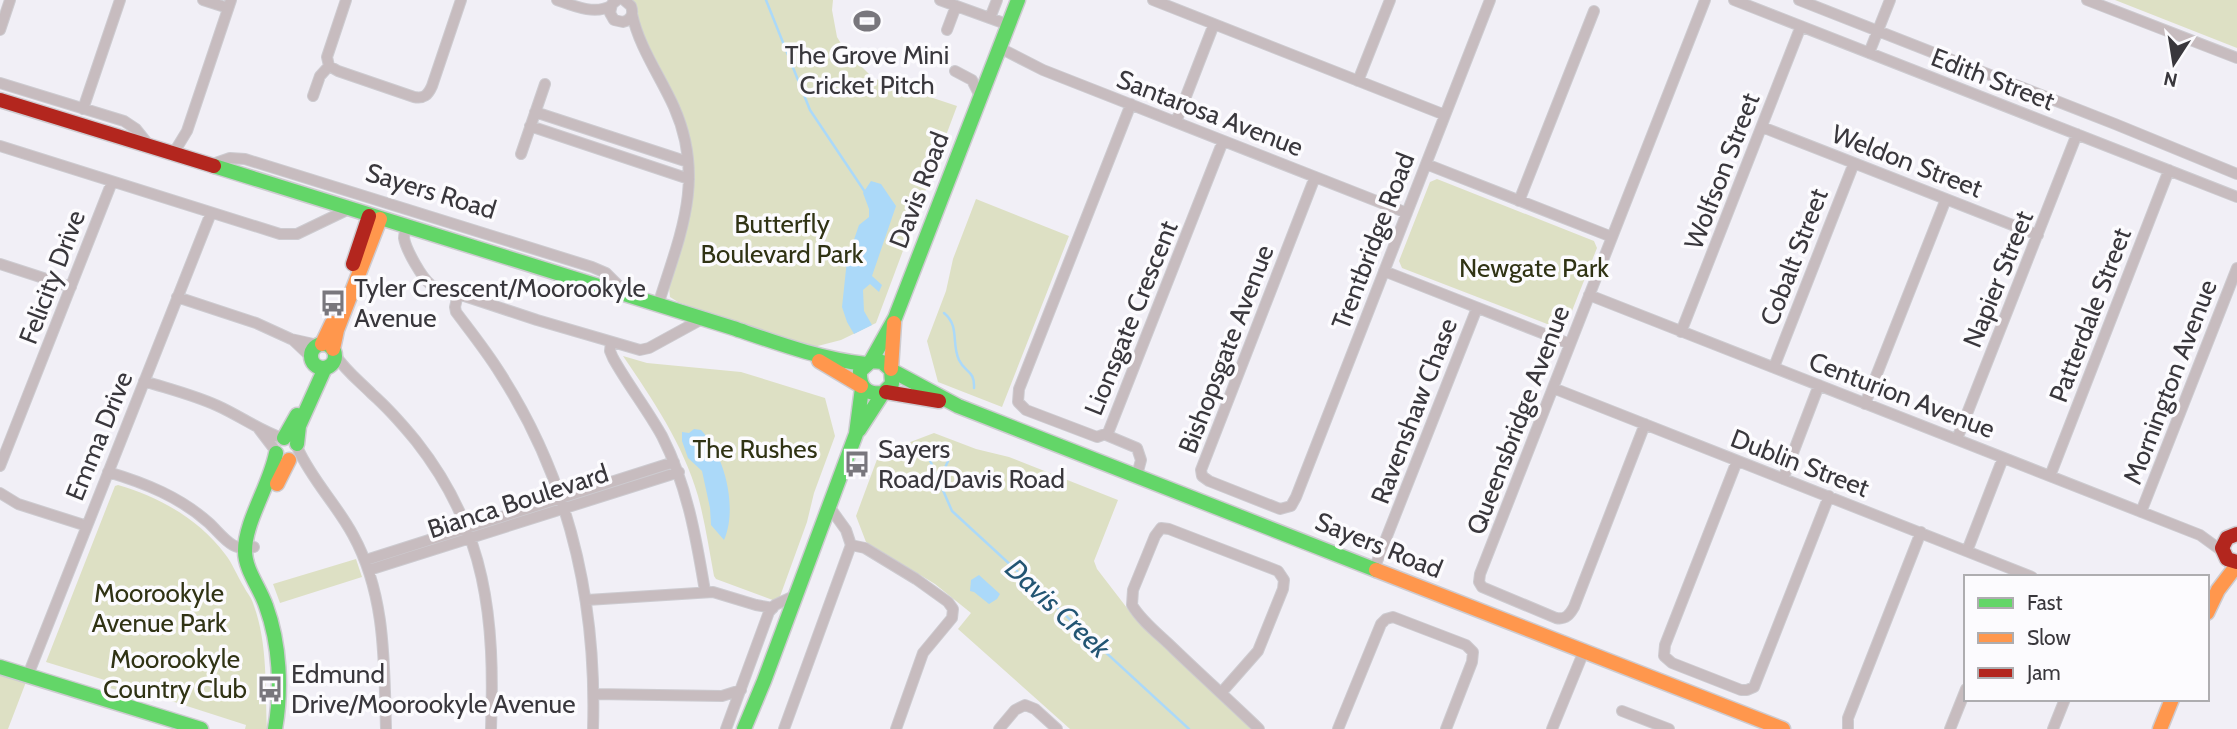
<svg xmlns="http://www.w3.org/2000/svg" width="2237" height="729" font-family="Cabin,sans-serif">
<rect width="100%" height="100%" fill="#f1eff6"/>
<path fill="#dde0c4" d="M632,0H833L832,10L837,37L845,50L873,78L957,106L876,323L841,340L810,348L678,302L670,297L669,287C690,221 707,170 677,103C669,83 658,64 648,45C645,39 640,32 638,26C635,17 637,8 632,0Z
M2115,0H2237V48Z
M1437,179L1594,241L1597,248L1566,326L1560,329L1402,268L1399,261L1430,182Z
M976,199L1069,236L1002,407L938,382L927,341L946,291L953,259Z
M623,356L647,363L741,372L825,398L835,436L814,493L807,522L778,602L716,579L714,576C709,549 705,522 698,496C683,444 653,400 623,356Z
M934,433L976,449L1009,457L1118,500L1094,561L1097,569L1137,621L1252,729H1070L958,629L971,613L935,584L866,542L856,516L879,454Z
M118,485C159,497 199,519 225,554C233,564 237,576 244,587C247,593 252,598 254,606C268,645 265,688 267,729H245L246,725L137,690L134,695L110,688L111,682L46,662L115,486Z
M356,559L362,577L280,603L273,584Z
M0,674L26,682L8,729H0Z"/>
<path fill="#abd9f9" d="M871,181L881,184L896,206L872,276L882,285L879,292L870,284L863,290L864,311L872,325L854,334L847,322L842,307L847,260L859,225L869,217V209L863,193Z
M694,429L701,430C725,455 738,508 724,540L711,525L710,508L702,471L688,458L682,441V432L689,433Z
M979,575L1000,594L997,599L989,604L974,592L970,591L971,580Z"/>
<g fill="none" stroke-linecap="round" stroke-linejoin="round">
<path stroke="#abd9f9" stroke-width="2.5" d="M766,0L810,110L865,192
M944,313C960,326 951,343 959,360C965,373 975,370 974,388
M929,458L952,511L1189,729
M940,479L948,461"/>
<g stroke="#cdcbd0" stroke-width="12">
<path id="street" d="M203,0L228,8
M346,0L327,57L329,66L338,71L414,97C424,99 428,95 432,86L461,0
M557,0C574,6 594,15 611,6
M617,0L612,4L610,13L614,20L623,22C631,20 634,14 631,6L624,0
M940,0L1009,25
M1153,0L1445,115
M1734,0L2237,197
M1799,0L2115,124L2237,174
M2087,0L2237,58
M632,14C639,47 660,76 674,107C706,179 680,235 658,305
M990,18L997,0
M0,30L10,0
M947,30L956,6
M1000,48L1043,70L1407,213
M1869,53L1890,0
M955,71L972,80L980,96
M1358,81L1390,0
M0,83L124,121L136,129L148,144
M313,96L320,76L329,66
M1131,104L1019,389L1018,402L1026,410L1097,437L1108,433L1223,141
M83,109L120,0
M535,112L688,162
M1176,122L1214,24
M530,126L689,179
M1762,127L2038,235
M0,146L280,234H297L349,209
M173,154L187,131L231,0
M521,154L545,84
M1426,164L1612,237
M210,165L230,158L245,159L592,267L606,273L626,293
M1315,177L1201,470L1202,476L1209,481L1280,509L1291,506L1296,497L1490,0
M1519,201L1594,11
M407,227C405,232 404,234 404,238C406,250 422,278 431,285L537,320L640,350L649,348L702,319
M0,264L71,287
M1384,271L1570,344
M458,294L455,307L456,312C471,332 487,352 500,373C570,482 597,601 593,729
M1589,295L2200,535L2222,551
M177,297L256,323L291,339L318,345
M1681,332L1801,26
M293,340L311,357
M611,342L610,351L613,358C628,385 647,409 662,436C687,485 696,537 705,591
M335,355C346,371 359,381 372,394C388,408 402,424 416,441C487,531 495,619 491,729
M1774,367L1854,163
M144,381C169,389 194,395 218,406C240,416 259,430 282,438
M1553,388L2032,577
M1865,404L1946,199
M1645,424L1574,607C1570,614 1566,620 1556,618L1482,587L1479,582L1480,574L1705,0
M259,429L275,450
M1106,435L1137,448L1141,460L1137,475
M1957,439L2077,134
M298,449C312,480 337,505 353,535C386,595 384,662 386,729
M1737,461L1665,645L1664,656L1672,663L1741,690H1747L1754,687L1829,496
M0,466L112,182
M108,472C145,483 180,497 209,523C223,536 232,553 254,547
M2050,476L2169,170
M1783,479L1819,385
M0,493L18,504L87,526
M2141,512L2237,268
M851,545L865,548L916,579L948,602L953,609L952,618L923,653L896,729
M1967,551L2003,458
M366,560L674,462
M1374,569L1477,308
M369,570L679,472
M587,600L713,592L756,605L773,608
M28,675L211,213
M1221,693L1258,651L1283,589L1284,580L1278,571L1169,529L1161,528L1155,536L1133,590L1132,605C1142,622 1160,635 1174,649C1202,676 1231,702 1259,729
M594,694L722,696L741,690
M1622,711L1669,729
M726,729L769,612L775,605L794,596
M784,729L851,545L846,530L828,505
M999,729L1015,710L1025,705L1035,709L1057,729
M1338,729L1381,624L1386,619L1393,617L1466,645L1473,652L1472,662L1446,729
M1552,729L1584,651
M1848,729V718L1921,532
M1950,729L1966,689
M2053,729L2065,699"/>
</g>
<g stroke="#cdcbd0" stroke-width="17">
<path id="fast" d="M214,166L733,328C777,343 820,359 866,364
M311 356a12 12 0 1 1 24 0a12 12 0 1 1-24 0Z
M871,361L882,362L891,370L892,384L883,393C867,395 859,387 860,371L871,361L895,318L1018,0
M891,370L958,406L1376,570
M859,430L883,393
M284,438L297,415
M297,444L299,426L325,368
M0,667L201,729
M275,729C282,690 280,644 266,606C260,588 245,570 245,551C245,521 270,485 276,453
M744,729L764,681L856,434L862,388"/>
</g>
<g stroke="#cdcbd0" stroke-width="17">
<path id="slow" d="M322,344L332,323
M333,349L337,330L380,219
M819,361L861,386
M891,369L894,323
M277,484L289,460
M1376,570L1783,729
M2207,613L2218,590L2237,565
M2160,729L2172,699"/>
</g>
<g stroke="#cdcbd0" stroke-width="17">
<path id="jam" d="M0,100L214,166
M353,264L369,216
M886,392L939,401
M2237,534L2227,538L2222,548L2227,559L2237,562"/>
</g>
<use href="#street" stroke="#c7bcbf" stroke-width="10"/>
<use href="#fast" stroke="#63d668" stroke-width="14"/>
<use href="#slow" stroke="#ff974d" stroke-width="14"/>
<use href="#jam" stroke="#b3261e" stroke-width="14"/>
</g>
<defs>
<g id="stadium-bare" transform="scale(2.1)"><path d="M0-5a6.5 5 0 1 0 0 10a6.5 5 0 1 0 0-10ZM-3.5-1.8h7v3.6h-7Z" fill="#79777d" stroke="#fcfbfe" stroke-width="2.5" paint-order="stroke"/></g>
<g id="bus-bare" transform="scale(2.1)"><path d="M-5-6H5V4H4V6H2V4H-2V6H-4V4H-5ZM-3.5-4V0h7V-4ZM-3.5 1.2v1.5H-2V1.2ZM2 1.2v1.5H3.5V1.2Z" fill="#79777d" stroke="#fcfbfe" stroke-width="2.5" paint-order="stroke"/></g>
</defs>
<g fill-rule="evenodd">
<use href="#stadium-bare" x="867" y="21"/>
<use href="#bus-bare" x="333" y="303"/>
<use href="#bus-bare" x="857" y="464"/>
<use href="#bus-bare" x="270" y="689"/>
</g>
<g text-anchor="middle" stroke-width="7" stroke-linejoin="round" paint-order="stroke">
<g font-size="26" fill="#39373c" stroke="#fcfbfe" text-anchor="start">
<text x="867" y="64" text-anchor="middle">The Grove Mini<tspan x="867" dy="30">Cricket Pitch</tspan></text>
<text x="354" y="297">Tyler Crescent/Moorookyle<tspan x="354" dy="30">Avenue</tspan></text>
<text x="878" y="458">Sayers<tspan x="878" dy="30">Road/Davis Road</tspan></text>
<text x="291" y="683">Edmund<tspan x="291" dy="30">Drive/Moorookyle Avenue</tspan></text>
</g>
<g font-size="26" fill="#39373c" stroke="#fcfbfe">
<text transform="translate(1993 79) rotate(21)" y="9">Edith Street</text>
<text transform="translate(1210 113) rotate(21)" y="9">Santarosa Avenue</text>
<text transform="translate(1907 161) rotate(21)" y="9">Weldon Street</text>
<text transform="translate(1722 171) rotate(-69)" y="9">Wolfson Street</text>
<text transform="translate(919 190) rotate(-69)" y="9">Davis Road</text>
<text transform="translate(431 191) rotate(17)" y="9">Sayers Road</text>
<text transform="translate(1373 241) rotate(-69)" y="9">Trentbridge Road</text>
<text transform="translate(1794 257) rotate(-69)" y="9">Cobalt Street</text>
<text transform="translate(52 277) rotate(-69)" y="9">Felicity Drive</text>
<text transform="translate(1998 279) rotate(-68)" y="9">Napier Street</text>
<text transform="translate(2090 315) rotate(-69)" y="9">Patterdale Street</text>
<text transform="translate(1131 318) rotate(-68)" y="9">Lionsgate Crescent</text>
<text transform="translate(1226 349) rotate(-69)" y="9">Bishopsgate Avenue</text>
<text transform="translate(2170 382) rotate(-69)" y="9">Mornington Avenue</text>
<text transform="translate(1902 395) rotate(21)" y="9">Centurion Avenue</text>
<text transform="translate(1414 411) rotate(-69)" y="9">Ravenshaw Chase</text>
<text transform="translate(1518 420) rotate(-69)" y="9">Queensbridge Avenue</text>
<text transform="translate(99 436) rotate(-68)" y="9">Emma Drive</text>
<text transform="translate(1800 463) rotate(21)" y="9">Dublin Street</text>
<text transform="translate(518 501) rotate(-18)" y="9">Bianca Boulevard</text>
<text transform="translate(1379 545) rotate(22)" y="9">Sayers Road</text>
</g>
<g font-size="26" fill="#303314" stroke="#fcfbfe">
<text x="782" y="233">Butterfly<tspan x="782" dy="30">Boulevard Park</tspan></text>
<text x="1534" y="277">Newgate Park</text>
<text x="755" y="458">The Rushes</text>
<text x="159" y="602">Moorookyle<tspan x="159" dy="30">Avenue Park</tspan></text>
<text x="175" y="668">Moorookyle<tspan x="175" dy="30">Country Club</tspan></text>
</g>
<g font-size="28" font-style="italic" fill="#235573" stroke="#fcfbfe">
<text transform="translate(1058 608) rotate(43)" y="10">Davis Creek</text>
</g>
</g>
<rect x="1964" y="575" width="245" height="126" fill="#fcfbfe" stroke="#aeadb0" stroke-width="2"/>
<rect x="1978" y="598" width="35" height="10" fill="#63d668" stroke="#aeadb0" stroke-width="2"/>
<text x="2027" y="610" font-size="21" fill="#39373c">Fast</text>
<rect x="1978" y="633" width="35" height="10" fill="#ff974d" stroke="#aeadb0" stroke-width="2"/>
<text x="2027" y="645" font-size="21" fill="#39373c">Slow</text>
<rect x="1978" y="668" width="35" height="10" fill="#b3261e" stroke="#aeadb0" stroke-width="2"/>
<text x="2027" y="680" font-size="21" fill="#39373c">Jam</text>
<g transform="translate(2174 63) rotate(192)" stroke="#fcfbfe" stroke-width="5" paint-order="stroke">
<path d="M0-5L12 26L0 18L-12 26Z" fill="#39373c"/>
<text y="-10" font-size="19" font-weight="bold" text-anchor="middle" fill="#39373c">N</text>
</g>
</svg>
